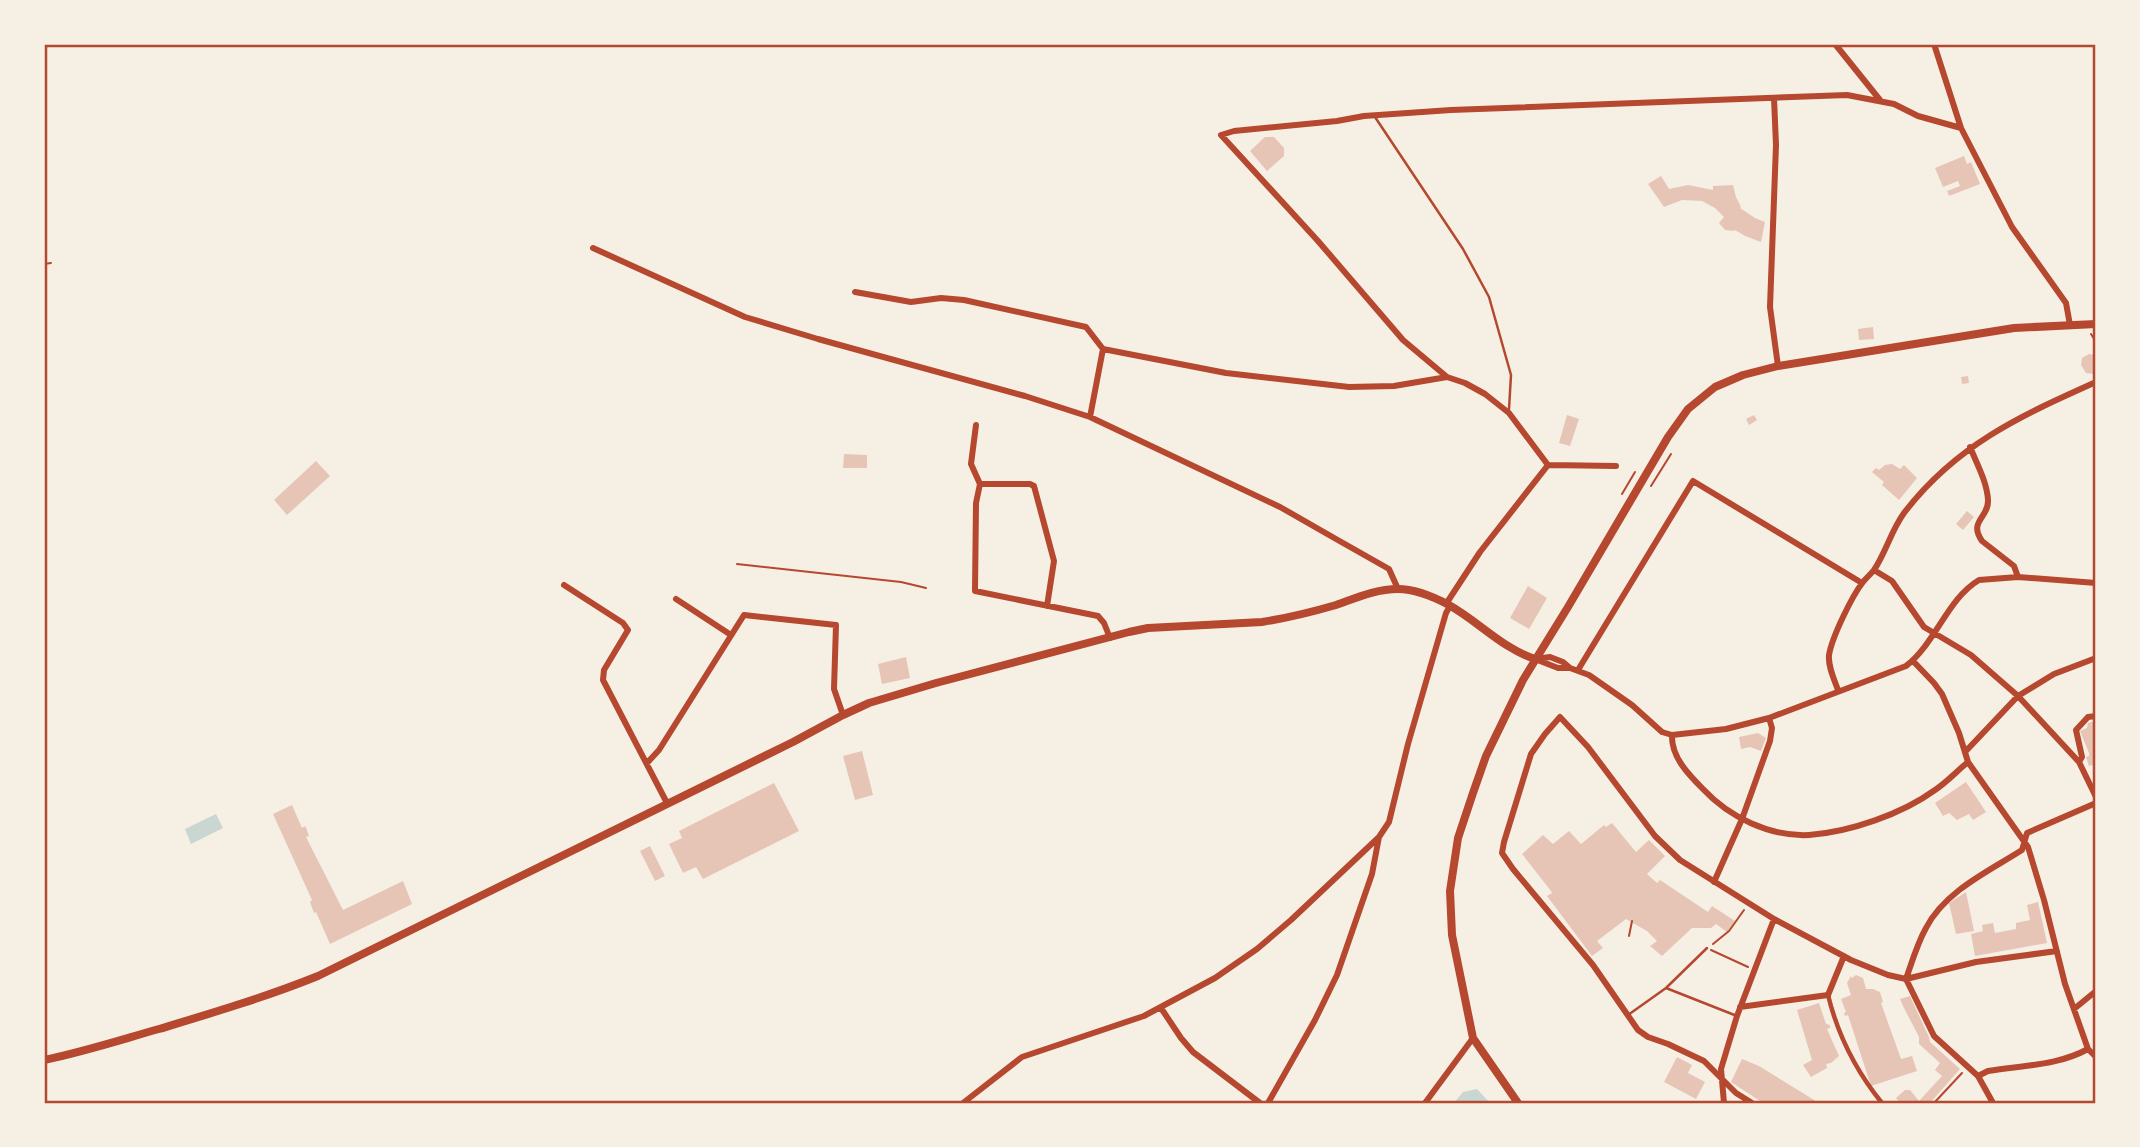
<svg xmlns="http://www.w3.org/2000/svg" width="2140" height="1147" font-family="'Exo 2',sans-serif">
<rect width="100%" height="100%" fill="#f6efe4"/>
<path fill="#c9d6d2" d="M216,814L223,828L191,844L185,829Z
M1477,1089L1490,1103H1454L1463,1092Z"/>
<path fill="#e6c5b7" d="M1265,137H1274L1284,148V156L1267,171L1250,151Z
M1964,156L1967,164L1971,162L1980,184L1949,196L1947,191L1960,186L1958,181L1943,187L1935,168Z
M1661,176L1669,189L1688,185L1713,190V186L1733,185L1736,197L1741,207L1740,208L1755,218L1765,222L1761,242L1745,236L1735,230L1734,231L1725,230L1719,223L1724,217L1715,208L1702,201L1682,200L1664,207L1648,184Z
M1873,327L1874,339L1859,340L1858,329Z
M2089,354L2096,355V373L2094,374L2086,373L2081,365L2082,358Z
M1968,376L1969,383L1962,384L1961,377Z
M1567,415L1579,419L1570,446L1559,443Z
M1754,415L1757,420L1749,425L1746,419Z
M844,454L867,455V468H843Z
M316,461L330,476L287,515L274,500Z
M1892,464L1900,469L1904,465L1917,478L1899,500L1882,485L1884,482L1872,472L1876,468L1879,470L1885,465Z
M1967,511L1974,517L1963,530L1956,524Z
M1528,586L1547,598L1529,629L1510,618Z
M906,657L910,678L882,684L878,664Z
M2096,721V766L2093,767V765L2089,766L2086,757L2089,756V753L2080,731L2087,728L2088,723Z
M1758,733L1766,738L1761,751L1750,747L1741,749L1739,737Z
M862,751L873,795L855,800L843,756Z
M1966,782L1986,812L1973,820L1969,814L1957,820L1949,813L1943,816L1935,803Z
M774,783L799,831L703,879L696,867L683,873L669,844L682,838L679,831Z
M292,805L302,828L305,826L307,830L309,836L306,837L343,910L403,881L412,904L330,944L316,912L314,913L310,902L312,900L273,814Z
M1612,823L1636,852L1649,840L1665,856L1647,874L1657,883L1660,880L1708,912L1712,906L1735,921L1727,932L1716,924L1711,928H1692L1662,956L1650,946L1657,941L1647,931L1626,919L1597,941L1603,948L1592,956L1547,896L1552,893L1551,891L1522,854L1543,835L1553,844L1569,831L1581,844L1604,825L1606,827Z
M650,846L665,876L655,881L640,851Z
M1966,892L1974,931L1956,934L1949,903Z
M2038,902L2047,943L1975,956L1971,934L1983,931L1982,925L1993,923L1995,933L2016,929V923L2030,920L2027,905Z
M1856,975L1863,978L1866,989H1873L1880,992L1883,1002L1881,1003L1901,1059L1912,1056L1917,1071L1871,1086L1848,1015L1845,1016L1844,1013L1846,1012L1841,999L1851,995L1847,983L1851,976L1852,978Z
M1910,996L1929,1037L1930,1042L1960,1069L1930,1103H1900L1896,1098L1905,1090H1910L1919,1101L1942,1076L1935,1070L1940,1063L1919,1044V1037L1903,1006L1900,999Z
M1819,1003L1826,1024L1830,1025V1028L1827,1029L1839,1056L1831,1063L1826,1064L1827,1068L1811,1077L1803,1065L1812,1060L1797,1010Z
M1677,1057L1692,1065L1688,1073L1705,1082L1696,1099L1664,1082Z
M1742,1059L1759,1066L1819,1103H1763L1731,1082Z"/>
<g fill="none" stroke-linecap="round" stroke-linejoin="round">
<path stroke="#b5482f" stroke-width="2" d="M44,264L51,263
M2091,334L2096,342
M1651,486L1671,454
M1622,494L1635,472
M737,564L901,582L926,588
M1629,936L1632,921
M1713,944L1729,931L1744,910
M1711,950L1748,967
M1934,1103L1962,1073"/>
<path stroke="#b5482f" stroke-width="2.5" d="M1375,117L1463,249L1489,297L1511,375L1509,409
M1666,988L1737,1016
M1628,1015L1666,988L1707,948"/>
<path stroke="#b5482f" stroke-width="4.5" d="M1828,995C1838,1036 1856,1071 1882,1103"/>
<path stroke="#b5482f" stroke-width="6" d="M1835,44L1880,100
M1934,44L1961,128L2012,227L2066,303L2070,325
M1774,98L1776,145L1770,307L1778,366
M593,248L745,317L818,339L1025,396L1090,417L1280,507L1336,539L1389,569L1398,589
M855,292L911,302L941,298L964,300L1086,327L1103,349L1226,373L1349,387L1394,386L1447,377L1465,383L1485,394L1509,413L1548,465
M1447,377L1403,340L1318,241L1221,135L1234,131L1337,121L1364,116L1451,110L1847,95L1894,104L1918,116L1961,128
M1090,417L1103,349
M976,425L971,464L980,484L976,503L975,591L1098,616L1104,623L1110,638
M1970,447C1977,464 1987,482 1988,500C1989,518 1968,521 1982,541L2014,566L2018,577
M980,484H1030L1034,486L1054,561L1047,606
M1874,570L1892,581L1924,627L1971,655L2018,696L2079,762L2096,797
M564,585L623,623L628,630L604,670L603,680L667,803
M676,599L731,635
M1446,604L1480,552L1548,465L1616,466
M1535,659L1550,657L1563,662L1570,668L1589,675L1632,705L1662,732L1672,735L1726,729L1769,718L1906,666C1936,643 1947,599 1979,580L2018,577L2096,583
M1535,659L1558,668H1570
M1913,661L1934,683L1942,694L1959,733L1968,762L2028,847L2044,900L2065,984L2088,1049L2096,1057
M1578,670L1693,481L1862,583
M1838,690C1834,679 1828,667 1829,655C1832,637 1852,596 1863,582C1866,578 1871,574 1874,570C1886,552 1891,531 1904,513C1956,445 2020,416 2096,382
M1672,735C1671,757 1689,775 1703,789C1729,817 1770,837 1809,835C1850,832 1902,814 1935,790C1947,782 1957,771 1968,762
M1965,752L2018,696L2054,674L2096,658
M2079,762L2082,757L2076,730L2088,717L2096,716
M647,763L659,750L744,615L836,625L834,689L843,715
M1714,882L1742,819L1770,741L1772,728L1769,718
M1906,979C1912,962 1917,944 1926,928C1945,891 1989,871 2022,850L2027,833L2096,803
M1906,979L1934,1036L1978,1076L1993,1103
M1740,1007L1828,995L1844,956
M1161,1008L1181,1038L1193,1052L1260,1103
M2074,1009L2096,991
M1978,1076L1988,1071C2023,1065 2057,1066 2088,1049
M963,1103L1022,1057L1144,1016L1215,978L1257,949L1291,920L1379,837L1389,822L1408,744L1446,613L1450,606
M1268,1103L1315,1020L1337,975L1372,874L1379,837
M1425,1103L1473,1038
M1724,1103L1721,1069L1737,1016L1774,919
M1752,1103L1736,1093L1704,1061L1668,1044L1648,1037L1638,1030L1593,965L1513,869L1502,853L1504,842L1531,754L1545,734L1560,717L1588,747L1655,836L1680,860L1774,919L1851,960L1888,975L1906,979L1976,962L2057,951"/>
<path stroke="#b5482f" stroke-width="8" d="M44,1060C83,1052 120,1040 159,1029C212,1013 266,997 318,976L793,742L843,715L869,703L936,683L1129,632L1148,628L1262,622C1287,618 1312,612 1336,605C1356,598 1376,589 1398,589C1416,589 1434,597 1449,605C1479,622 1502,648 1535,659
M1518,1103L1473,1038L1452,935L1450,891L1458,838L1473,793L1486,756L1523,680L1568,607L1668,437L1688,409L1715,387L1743,375L1778,366L2014,328L2096,324"/>
</g>
<rect width="2140" height="1147" fill="none" stroke="#f6efe4" stroke-width="91"/>
<rect x="46" y="46" width="2048" height="1056" fill="none" stroke="#b5482f" stroke-width="2.5"/>
</svg>
